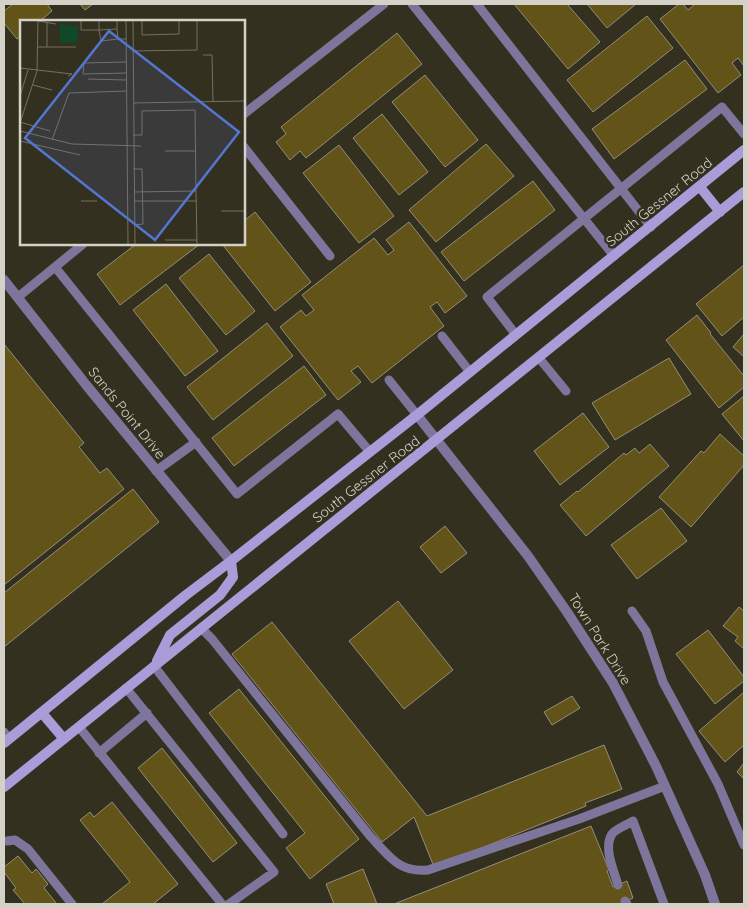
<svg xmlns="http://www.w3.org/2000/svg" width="748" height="908" font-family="Quicksand,sans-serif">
<rect width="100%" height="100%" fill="#34301f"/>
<path fill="#625319" stroke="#938e7b" d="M13,4H47L52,11L40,21H21V36L17,39L4,23V11Z
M80,4H93L85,10Z
M514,4H567L600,42L568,69Z
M587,4H636L607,28Z
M679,4H683L688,10L695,4H744V66L738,58L732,63L741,75L718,93L660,19Z
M647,16L673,48L593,112L567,80Z
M397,33L422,64L306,158L300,151L290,160L276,142L286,134L281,127Z
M685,60L707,89L614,159L592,129Z
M425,75L478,140L445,167L392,102Z
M382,114L428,172L399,195L353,138Z
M486,144L514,176L436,242L409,210Z
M339,145L394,216L359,243L303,173Z
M533,181L555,210L464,281L441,252Z
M255,212L311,282L275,311L222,244H244V221Z
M409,222L467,296L445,313L437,302L430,307L444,326L372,383L358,366L351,371L361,382L338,400L280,327L301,310L306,316L314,310L302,295L374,238L388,255L394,250L386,240Z
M136,244H200L120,305L97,274Z
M209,254L255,311L226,335L179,278Z
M744,265V317L722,336L696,304Z
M166,284L218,351L185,376L133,310Z
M697,315L711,333L710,334L744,376V387L719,408L666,340Z
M267,323L293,356L213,420L187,387Z
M744,334V357L733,347Z
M4,344L84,443L79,447L100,473L107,468L124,489L4,585Z
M669,358L691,394L615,440L592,403Z
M304,366L326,395L234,466L212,438Z
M744,396V441L722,414Z
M583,413L609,447L560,485L534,451Z
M720,434L744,456V465L691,527L659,497L701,451L704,453Z
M650,444L669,466L586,536L560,505L577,491L578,492L624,453L626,455L635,448L639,453Z
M133,489L159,522L4,647V593Z
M661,508L687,541L637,579L611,545Z
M445,526L467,553L441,573L420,547Z
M398,601L453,670L404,709L349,641Z
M739,607L744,611V649L735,641L738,637L723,626Z
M272,622L427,816L604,745L622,789L585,803L586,806L434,867L414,817L382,842L232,654Z
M708,630L744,677V681L715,704L676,654Z
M239,689L359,839L310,879L286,848L305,833L209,713Z
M744,692V745L725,762L699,731Z
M572,696L580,708L552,725L544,712Z
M162,748L237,843L213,862L138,768Z
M744,763V779L737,772Z
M112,802L178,884L153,904H102L130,882L80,820L90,812L94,817Z
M591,826L609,870L607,871L613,887L627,881L633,898L619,904H394Z
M18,856L32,873L36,869L48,884L44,888L57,904H25L13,890L16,888L4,872V867Z
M363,869L377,904H334L326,884Z"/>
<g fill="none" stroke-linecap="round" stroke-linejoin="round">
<path stroke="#7d759b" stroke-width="9" d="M412,4L614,256
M477,4L651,227
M244,114L384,4
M244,147L330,256
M83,244L55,267L237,494L338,414L370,452
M18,297L55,267
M516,335L487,297L722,107L744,134
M442,336L470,372
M539,358L566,391
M389,380L417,415
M156,471L196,442
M632,611L646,631L663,682L718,784L744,845
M201,628L212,639L370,836C389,856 399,873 428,870L579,819L665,786
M154,666L283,834
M126,688L274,872L229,904
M79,727L222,904
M4,732L9,739
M99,753L147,713
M7,841L15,840L28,849L72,904
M618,885C614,871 603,848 612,834C616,829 627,825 633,821L664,904
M625,901L627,904"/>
<path stroke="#7d759b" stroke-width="10" d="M4,280L87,386L231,561"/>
<path stroke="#7d759b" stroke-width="10" d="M417,415L528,556L567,612L613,683L656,766L705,875L715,904"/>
<path stroke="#a89cd9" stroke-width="10" d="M700,187L720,212
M157,661L170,635L220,595L233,577L231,561
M42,713L64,739
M4,743L186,595L231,561L417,415L744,150
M4,787L744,192"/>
</g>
<g text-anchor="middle" stroke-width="5" stroke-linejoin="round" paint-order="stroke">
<g font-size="14" fill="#d4d2c8" stroke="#34301f">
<text transform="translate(659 202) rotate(-39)" y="5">South Gessner Road</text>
<text transform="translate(127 413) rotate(51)" y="5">Sands Point Drive</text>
<text transform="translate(366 479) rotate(-38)" y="5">South Gessner Road</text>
<text transform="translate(600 639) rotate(58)" y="5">Town Park Drive</text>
</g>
</g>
<g transform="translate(20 20)">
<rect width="225" height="225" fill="#34301f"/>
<path d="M40,3L58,7L57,23L40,22Z" fill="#104929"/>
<path fill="none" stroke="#747163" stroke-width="1" d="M61,0V10H79L81,21L98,19M79,0V10L97,9V0M106,0L108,225M113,0L115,225M122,0V15L159,14V0M18,1L36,4M97,9L98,19H106M18,27H56M27,27V2M112,31L177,30V0M183,35H192L193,81M106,42L64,43L63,54L106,53M0,48L52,54L48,56M68,59L106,60M13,65L32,70M0,76L8,50M113,83L225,81M0,102L30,111M0,103L17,51L18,0M0,111L52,124L121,126M113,115H122V91L175,90L176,171L114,172M32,120L49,73L107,71M0,121L60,135M145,131H176M113,149H122L123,204L114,205M176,171L177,225M61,181H77M114,181H176M201,191H225M145,220H177"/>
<path fill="#5476d3" fill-opacity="0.15" stroke="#5476d3" stroke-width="2.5" d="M89,11L219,112L135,220L5,118Z"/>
<rect width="225" height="225" fill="none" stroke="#d4d2c8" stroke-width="2.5"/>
</g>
<rect width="748" height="908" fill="none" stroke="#d4d2c8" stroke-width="10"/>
</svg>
